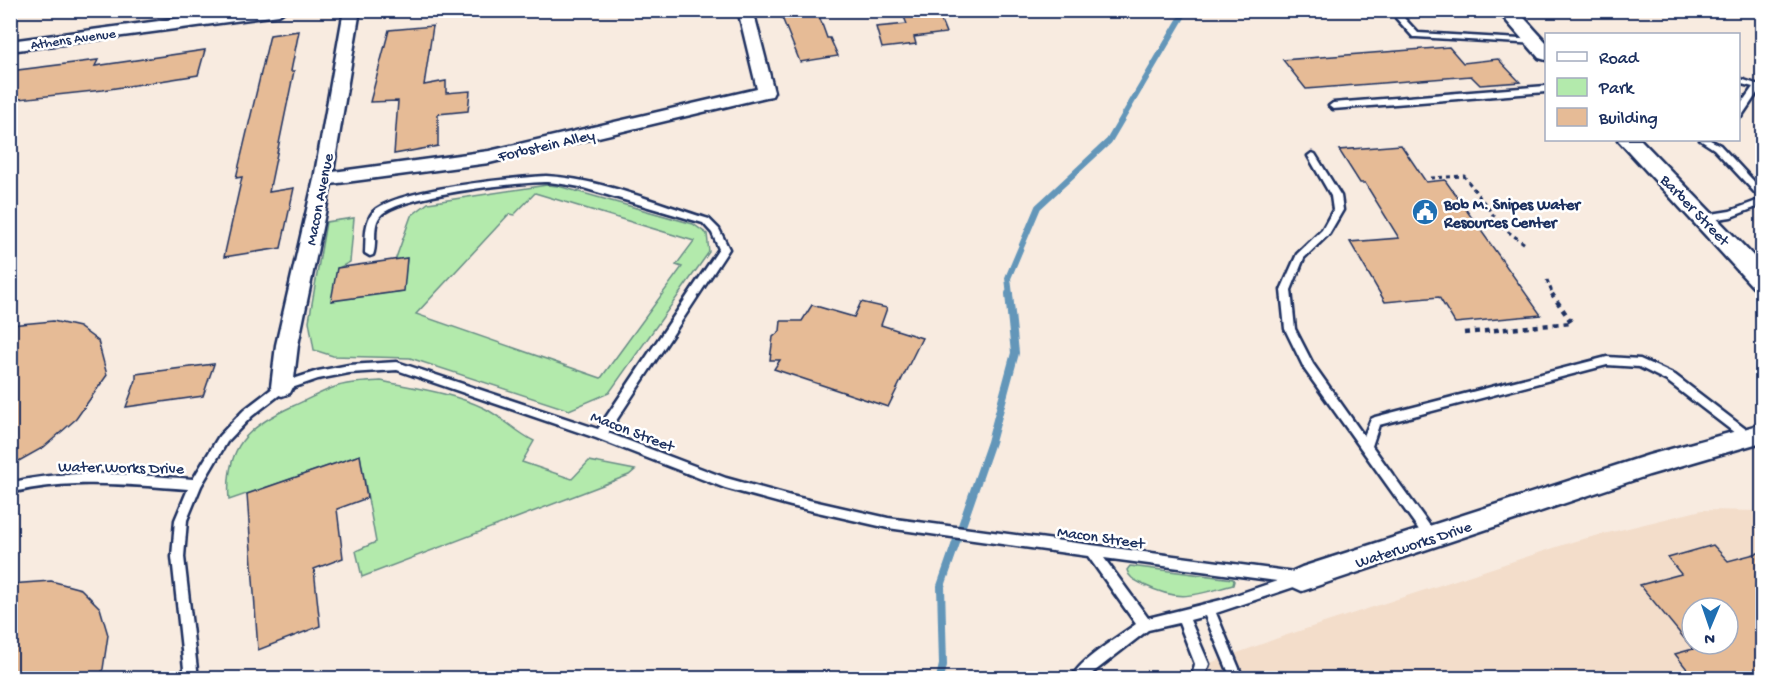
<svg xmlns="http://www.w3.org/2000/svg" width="1773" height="689" font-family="'Gochi Hand',sans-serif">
<rect width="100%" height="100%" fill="#f8ebe0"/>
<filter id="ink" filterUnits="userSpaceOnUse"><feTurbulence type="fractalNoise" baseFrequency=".0167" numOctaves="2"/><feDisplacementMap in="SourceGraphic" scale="12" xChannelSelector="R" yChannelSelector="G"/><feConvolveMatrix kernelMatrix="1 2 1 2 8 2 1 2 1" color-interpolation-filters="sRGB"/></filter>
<g filter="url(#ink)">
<path fill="#f3ddca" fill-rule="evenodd" d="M1702,510L1762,511V678H1169L1281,637L1575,541ZM1692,608H1728V644H1692Z"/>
<path fill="#b3eaac" stroke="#678c85" stroke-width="1.5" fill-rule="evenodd" d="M547,185L558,186L693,224L707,234L709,252L609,393L569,410L410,358L333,356L314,350L309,321L326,222L354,218L350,262L337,269L361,296L403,291L407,259L397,260L396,258L411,216L428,203ZM535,193L694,241L676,265L682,267L601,378L416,314L509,214L514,215Z
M381,381C415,388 453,393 484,408C502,417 516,432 534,441L522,462L572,479L589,461L635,470L629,475L362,577L356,551L376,542L360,455L229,500C225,447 247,427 293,406C307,400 321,392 335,387C349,382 366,382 381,381Z
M1130,566L1233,579L1234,581L1233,585C1195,595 1181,603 1144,585C1137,581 1129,579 1127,570Z"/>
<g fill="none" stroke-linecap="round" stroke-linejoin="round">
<path stroke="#6396b9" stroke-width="6" d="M1010,295L1008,278L1038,207L1109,141L1186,10"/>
<path stroke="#6396b9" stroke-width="8" d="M940,678L943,665L941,586L991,442L1015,353L1009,294"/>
</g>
<path fill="#e6bb96" stroke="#1b2f5e" stroke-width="1.5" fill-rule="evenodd" d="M779,10H817L827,38H830L838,56L800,62Z
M937,10L946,33L914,37L916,44L882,48L876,27L907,24L904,17H909L907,13Z
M433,26L424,85L446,81V93L470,91L468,111L438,114V146L394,154L398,101L370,102L389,30Z
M299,31L291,71H294L269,192L294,188L281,248L224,257L242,177L236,178L270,35Z
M1449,47L1463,63L1498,59L1520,82L1480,85L1471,76L1306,89L1283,60Z
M205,50L198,75L103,90L10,100V71L98,60L95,66Z
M1401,145L1426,182L1445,180L1541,315L1455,323L1439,297L1385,302L1350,242L1399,238L1365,183H1360L1339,150Z
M407,258L404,291L331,301L337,268Z
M861,302L887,308L881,325L922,338L888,407L774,369L780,360H770L773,337L780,331L781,321H802L812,305L854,317Z
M53,321L79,327L98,341L107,375L76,419L44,447L10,466V325Z
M214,364L203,396L126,407L136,380V374Z
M360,455L367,498L337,509L343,558L314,569L320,626L258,650L247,494Z
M1713,545L1728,561L1762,552V678H1694L1675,654L1693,649L1640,585L1681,574L1668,558ZM1692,608H1728V644H1692Z
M51,581L81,589L100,608L108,635L103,669L98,678H10V584Z"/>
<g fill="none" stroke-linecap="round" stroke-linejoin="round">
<g stroke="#1b2f5e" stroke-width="5">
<path id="service" d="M1405,10H1421L1407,15L1404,18L1418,33L1536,40L1540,42L1536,44L1416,37H1413L1396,18L1401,11Z
M1738,78L1762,86L1741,117L1738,118V108L1753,87L1738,83Z
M1546,86V92L1333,109L1329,106L1333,103Z
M1700,140H1710L1720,145L1762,190V198L1759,197L1714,149Z
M1312,153L1315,154L1341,196L1343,210L1329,234L1304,258L1291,290L1295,329L1313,364L1364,436L1371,419L1375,417L1607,357L1640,359L1675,375L1752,434L1754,437L1752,440L1748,442L1744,440L1667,381L1639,367L1607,365L1379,425L1372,446L1435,533L1437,537L1435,541L1431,542L1427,541L1305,370L1285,329L1281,290L1297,254L1322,230L1333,210L1331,196L1308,156Z
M546,176C601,179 656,203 709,219L719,229L729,249L608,433L726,478L791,496L888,518L1302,573L1306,575L1308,579L1306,583L1216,613L1243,678H1231L1205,616L1190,620L1209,664L1204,678H1192L1195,664L1179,623L1148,630L1086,678H1072C1077,662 1121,635 1136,624L1088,556L888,528L791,506L725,488L596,438L397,370L349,373L318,379L286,390L252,416L227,442L201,486L187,520L184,557L198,678H185L172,557L175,520L188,489C128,485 70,478 10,493V483C71,468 131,475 193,479L219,436L244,410L278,384L318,371L349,365L397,362L598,429L719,249L712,233L703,223L580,187C569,185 559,183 548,182C517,182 402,195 381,215C371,225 378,244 373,255L370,256L365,253C366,240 364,223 373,212C394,189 512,178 546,176ZM1104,558L1277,581L1221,600L1148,618Z
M1762,199V205L1731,217L1705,221L1700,218L1705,215L1730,211Z"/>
</g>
<g stroke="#1b2f5e" stroke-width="5">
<path id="minor" d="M241,10H286L279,15L10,51V41Z
M344,10H360L333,172L489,151L757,89L738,10H753L774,92L772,96L766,97L489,163L331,184L298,345L293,387L290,393L282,396L274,393L271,387L276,345L314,179Z
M1762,424V442L1649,475L1302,591L1293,587L1289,579L1293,571L1302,567L1649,455Z"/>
</g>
<g stroke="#1b2f5e" stroke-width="5">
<path id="tertiary" d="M1497,10H1517L1546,42V60L1539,58Z
M1618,140H1641L1762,265V289L1753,287Z"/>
</g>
<path stroke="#1b2f5e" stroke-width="3" stroke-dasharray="4 4" stroke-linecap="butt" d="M1431,178L1464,176L1503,228L1525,244
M1547,280L1553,295"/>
<path stroke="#1b2f5e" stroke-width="4.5" stroke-dasharray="5 5" stroke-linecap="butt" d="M1464,333L1572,323L1552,294"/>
<use href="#service" fill="#fff" fill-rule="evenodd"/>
<use href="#minor" fill="#fff" fill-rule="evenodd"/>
<use href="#tertiary" fill="#fff" fill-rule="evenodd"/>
</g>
</g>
<defs>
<g id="civic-disc" transform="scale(1.35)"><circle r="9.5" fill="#1f6fb2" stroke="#fff"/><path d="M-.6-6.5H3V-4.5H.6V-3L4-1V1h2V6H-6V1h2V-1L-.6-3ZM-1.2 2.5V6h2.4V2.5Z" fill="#fff"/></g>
</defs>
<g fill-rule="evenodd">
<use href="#civic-disc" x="1425" y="212"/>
</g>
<g text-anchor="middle" stroke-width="5" stroke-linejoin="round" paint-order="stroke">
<g font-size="14" fill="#1b2f5e" stroke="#fff">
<text transform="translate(73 38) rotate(-8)" y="5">Athens Avenue</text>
</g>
<g font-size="16" fill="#1b2f5e" stroke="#fff">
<text transform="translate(546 144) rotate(-13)" y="6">Forbstein Alley</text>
<text transform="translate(318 199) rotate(-79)" y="6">Macon Avenue</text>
<text transform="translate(1696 209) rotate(46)" y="6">Barber Street</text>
<text transform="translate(633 430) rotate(21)" y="6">Macon Street</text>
<text transform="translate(121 466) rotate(1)" y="6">Water Works Drive</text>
<text transform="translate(1101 536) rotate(8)" y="6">Macon Street</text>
<text transform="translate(1413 543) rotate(-18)" y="6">Waterworks Drive</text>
</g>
<g font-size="16" font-weight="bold" fill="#1b2f5e" stroke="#fff" text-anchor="start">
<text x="1444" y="209">Bob M. Snipes Water<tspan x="1444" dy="18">Resources Center</tspan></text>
</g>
</g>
<rect width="1773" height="689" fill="none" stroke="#fff" stroke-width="36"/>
<rect x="18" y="18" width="1737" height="653" fill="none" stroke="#1b2f5e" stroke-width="2" filter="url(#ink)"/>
<rect x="1545" y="33" width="195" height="108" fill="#ffffff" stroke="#a4acbf" stroke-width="1.5"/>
<rect x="1557" y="52" width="30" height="9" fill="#ffffff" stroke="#a4acbf" stroke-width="1.5"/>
<text x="1599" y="63" font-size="18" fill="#1b2f5e">Road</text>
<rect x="1557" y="78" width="30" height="18" fill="#b3eaac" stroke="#a4acbf" stroke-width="1.5"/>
<text x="1599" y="93" font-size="18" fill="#1b2f5e">Park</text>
<rect x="1557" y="108" width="30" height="18" fill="#e6bb96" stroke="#a4acbf" stroke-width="1.5"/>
<text x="1599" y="123" font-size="18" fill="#1b2f5e">Building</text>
<g transform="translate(1710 626) rotate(182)"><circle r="28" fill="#ffffff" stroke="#a4acbf" stroke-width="1.5"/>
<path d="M0-4.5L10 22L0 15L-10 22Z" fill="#1f6fb2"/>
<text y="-9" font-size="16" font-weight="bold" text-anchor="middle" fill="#1b2f5e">N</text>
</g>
</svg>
